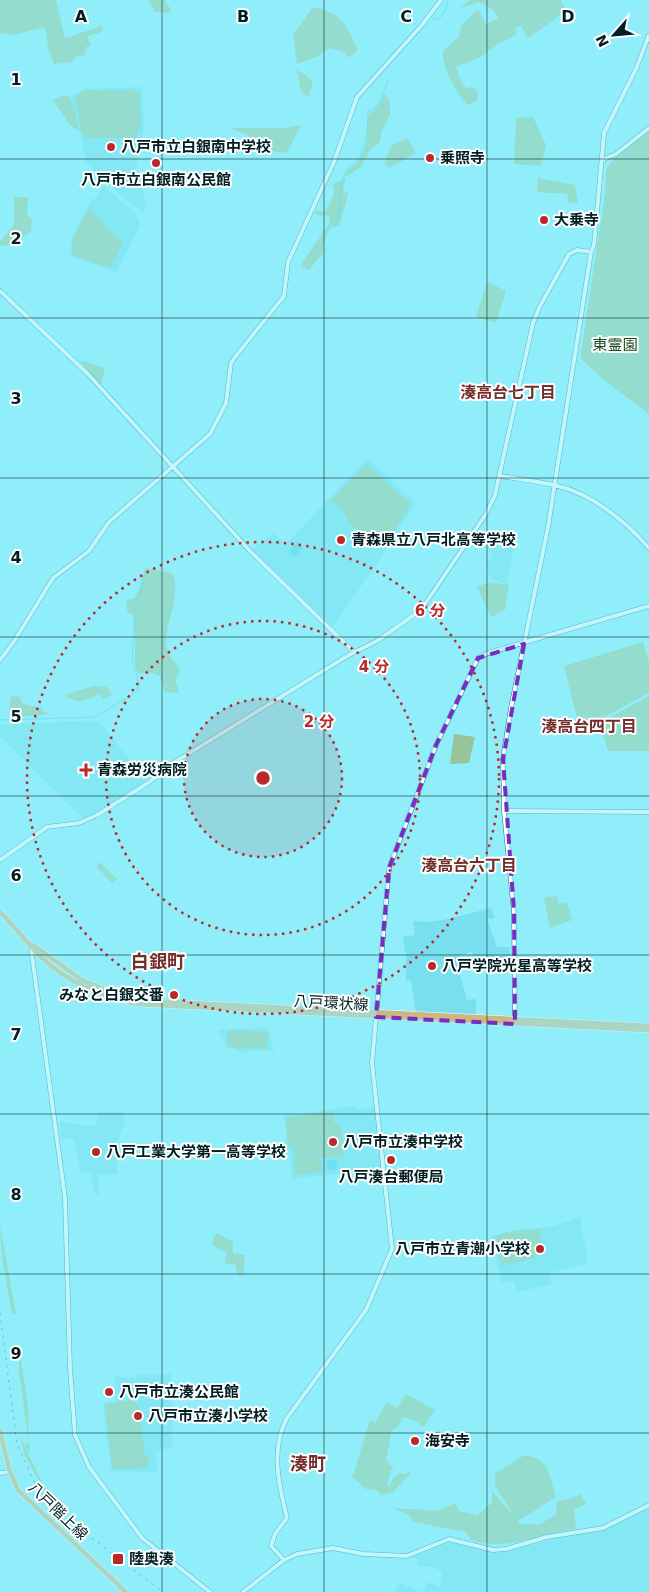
<svg xmlns="http://www.w3.org/2000/svg" width="649" height="1592" font-family="'DejaVu Sans','Noto Sans JP',sans-serif">
<rect width="100%" height="100%" fill="#90eefa"/>
<path fill="#77dfed" d="M142,87L144,128L136,168L146,203L144,214L104,181L86,162L76,114L70,97L84,89Z
M104,186L134,212L141,224L117,272L70,257L71,240L92,198L95,199Z
M368,458L415,503L382,556L333,627L267,564L264,565L250,551L274,533L286,544Z
M494,531L516,535L507,584L490,579L486,561L493,558L486,542L492,540L491,533Z
M98,720L148,783L86,821L0,737V725L73,721L95,722Z
M491,908L495,918L487,919L497,947H510V969L499,974L495,967L475,972L472,951L458,957L456,960L467,1000L476,999V1018L416,1014L411,980L406,981V956L403,937L415,935L413,921L429,922L448,919Z
M268,1028L274,1052L268,1050L243,1052L232,1048H226L223,1038H220L219,1030Z
M354,1106L360,1109L376,1107L383,1168L292,1179L289,1151L285,1150L287,1134L284,1116Z
M106,1111L125,1113L124,1124L117,1143V1174H98L100,1194H95L91,1173H81L74,1139H61L59,1122L94,1126L96,1125L98,1112L105,1113Z
M580,1217L588,1263L549,1273L552,1284L518,1292L513,1281L501,1283L491,1236L510,1231L554,1226Z
M137,1374H171L172,1447L159,1450L156,1454L157,1472L111,1471L103,1403L116,1401L115,1377H137Z
M649,1506V1592H423L427,1582L440,1587L442,1572L434,1567H417L418,1560L413,1557L449,1542L492,1552L513,1550L559,1537L605,1529Z
M399,1583L422,1592H395Z"/>
<path fill="#97c599" d="M0,0H56L65,38L102,26V32L88,36L91,46L86,47L85,55L75,57L72,62L54,64L48,48L45,27L14,35L0,33Z
M148,0H165L171,10L168,13L155,12Z
M470,0H561L565,9L554,20L528,38L521,26L515,28L516,35L498,44L481,57L456,67L462,84L467,88L474,87L478,93L477,101L468,105C457,96 441,64 443,51L459,37L461,26L478,9L486,24L499,18L492,9L479,2L460,8Z
M313,7C344,14 345,24 358,50L349,58L342,51L329,48L318,56L297,64L293,35Z
M297,69L313,81L309,97L301,92Z
M84,90L140,91C139,104 141,117 141,129H138L136,138H85L81,130L75,96Z
M385,94L390,102V115L381,133L380,142L370,150L361,167L347,176L345,175C349,168 358,164 361,157C368,144 366,128 369,114L379,105Z
M65,95L70,97L76,114L79,131L70,125L53,100Z
M533,117L546,145L541,166L514,164L516,118Z
M301,125L287,153L256,150L247,135L231,128H285Z
M649,131V414L605,381L580,358L605,195L606,169L614,159Z
M407,138L416,153L389,168L384,164L392,145Z
M346,178L343,191L345,193L347,191L348,194L339,227L330,226L323,246L324,252L309,270L300,266L329,224V216L316,215L315,212L317,210L325,212L332,199L335,188L332,185Z
M538,178L575,185L578,203L567,202L568,194L537,192Z
M14,197H28L27,214L32,220L31,231L13,245L0,246V242L14,224Z
M89,209L123,244L110,268L74,256C67,244 82,220 89,209Z
M487,282L506,291L496,323L476,317Z
M84,361L105,368L101,384L80,362Z
M365,465H368L410,504L389,540L384,537L376,548L349,522L343,511L331,500Z
M145,568L172,573C182,595 165,622 166,645C167,657 177,662 180,672L175,678L179,693L165,692L160,676L150,672L138,673C132,662 136,655 135,644C135,635 133,625 133,615L127,612V599H133L138,592Z
M489,582L509,585L505,610L491,617L477,587Z
M643,642L649,662V693L580,730L564,666Z
M93,686L107,687L112,695L102,699L100,694C85,700 79,706 65,695Z
M11,696L20,697L23,704L41,708L44,712L51,714L12,717L9,710Z
M649,696V751H608L600,723Z
M454,734L475,737L469,763L450,764Z
M99,862L117,879L112,883L97,867Z
M557,896L559,904L567,902L572,920L550,928L544,898Z
M227,1030L268,1032L267,1049L227,1047Z
M333,1111L334,1124H340L343,1156L322,1158L311,1153L293,1155L291,1146H287L286,1118Z
M312,1154L321,1159L322,1172L295,1175L294,1156Z
M0,1224L16,1314H12C7,1284 0,1255 0,1224Z
M539,1229L544,1253L528,1260L501,1266L494,1237L509,1232Z
M216,1233L233,1242V1253L245,1255L243,1276L237,1275L236,1265L224,1263L227,1252L218,1249L212,1244Z
M19,1346L28,1407L29,1454L25,1444L29,1443L19,1373Z
M406,1394L435,1410L424,1427L414,1420L403,1417L398,1427L392,1430L386,1460L389,1462L388,1464L395,1467L392,1468L387,1485L389,1487L394,1476H397L399,1473L407,1474L408,1471L411,1473L393,1492L380,1495L379,1491L366,1489L351,1476L354,1473L370,1420L375,1423L387,1402L397,1408Z
M132,1400L138,1405L145,1456L149,1457L148,1468L112,1469L105,1404Z
M21,1439L51,1501L25,1456Z
M523,1456C548,1454 551,1479 556,1497L518,1521L520,1524H541L556,1514L557,1501L572,1498L580,1494L586,1503L574,1510L576,1529C540,1534 507,1552 471,1540L466,1532L414,1522L409,1515L394,1508L438,1511L455,1503L459,1511L477,1515L492,1503V1491L515,1517L495,1486V1474Z"/>
<path fill="#46d0e0" d="M297,542L303,548L294,557L288,551Z
M326.5 1165a5.5 5.5 0 1 1 11 0a5.5 5.5 0 1 1-11 0Z"/>
<g fill="none" stroke-linecap="round" stroke-linejoin="round">
<path stroke="#46d0e0" stroke-width="1" d="M434,20L440,18L447,8V0
M325,230L335,226L338,220L342,181L345,173L360,157L367,133L368,112L379,104L388,81
M0,720L95,717L138,691L139,685L132,658L136,605L148,567"/>
<g stroke="#007a85" stroke-width="5">
<path id="tertiary" d="M602,160L616,154L649,128
M0,291L88,374L250,551L354,652
M501,476C519,479 537,481 554,485C591,493 624,520 649,548
M0,660L13,643L53,578L89,551L109,522L210,434L226,403L231,363L235,357L284,296L288,262L334,162L357,97L422,25L441,0
M504,811L649,812
M0,860L47,827L79,823L97,815L148,783L175,762L349,655L377,641L421,610L486,514L495,495L533,323L540,306L569,254L577,250L591,252
M31,948L65,1198L70,1368L75,1435L89,1467L142,1538L210,1592
M515,1022L514,912L504,811L503,759L511,708L548,527L591,252L594,245L604,133L636,69L649,35
M0,1473L10,1472
M284,1560L271,1546L275,1534L287,1518C279,1486 270,1449 287,1418L366,1310L392,1249L372,1063L389,868L436,745L478,658L488,653L649,606
M243,1592L284,1560L297,1554L333,1548L364,1554L407,1556L449,1539L493,1550L506,1549L547,1537L603,1528L649,1505"/>
</g>
<g stroke="#fff" stroke-width="6">
<path id="primary" d="M0,912C14,926 26,941 39,955C66,982 103,997 139,1004L649,1030
M33,945L82,980L113,993L148,1001L649,1026
M0,1431L10,1472L18,1490L126,1592"/>
</g>
<use href="#tertiary" stroke="#fff" stroke-width="4"/>
<use href="#primary" stroke="#cdb780" stroke-width="5"/>
<path stroke="#417c83" stroke-width="1" stroke-dasharray="2.5 5" stroke-linecap="butt" d="M0,1313L17,1444L36,1486L59,1513L163,1592"/>
</g>
<path d="M0 0H649V1592H0ZM524,644L503,759L514,912L515,1024L376,1017L389,868L436,745L478,658Z" fill="#90eefa" fill-opacity=".55" fill-rule="evenodd"/>
<path fill="none" stroke="#7b2cbf" stroke-width="4" stroke-dasharray="10 6" stroke-linejoin="round" d="M524,644L503,759L514,912L515,1024L376,1017L389,868L436,745L478,658Z"/>
<path fill="none" stroke="#011f23" stroke-width="1" stroke-opacity="0.55" d="M162,0V1592M324,0V1592M487,0V1592M0,159H649M0,318H649M0,478H649M0,637H649M0,796H649M0,955H649M0,1114H649M0,1274H649M0,1433H649"/>
<circle cx="263" cy="778" r="79" fill="#b9292a" fill-opacity=".12"/>
<g fill="none" stroke="#b9292a" stroke-width="2.5" stroke-dasharray="2.5 5">
<circle cx="263" cy="778" r="79"/>
<circle cx="263" cy="778" r="157"/>
<circle cx="263" cy="778" r="236"/>
</g>
<g fill="#b9292a" stroke="#fdfdfd" stroke-width="2">
<circle cx="111" cy="147" r="5"/>
<circle cx="430" cy="158" r="5"/>
<circle cx="156" cy="163" r="5"/>
<circle cx="544" cy="220" r="5"/>
<circle cx="341" cy="540" r="5"/>
<path d="M83.5 762.5h5v5h5v5h-5v5h-5v-5h-5v-5h5z"/>
<circle cx="432" cy="966" r="5"/>
<circle cx="174" cy="995" r="5"/>
<circle cx="333" cy="1142" r="5"/>
<circle cx="96" cy="1152" r="5"/>
<circle cx="391" cy="1160" r="5"/>
<circle cx="540" cy="1249" r="5"/>
<circle cx="109" cy="1392" r="5"/>
<circle cx="138" cy="1416" r="5"/>
<circle cx="415" cy="1441" r="5"/>
<rect x="112" y="1553" width="12" height="12" rx="2.5"/>
</g>
<g text-anchor="middle" stroke-width="4" stroke-linejoin="round" paint-order="stroke">
<g font-size="15" font-weight="bold" fill="#011f23" stroke="#fdfdfd" text-anchor="start">
<text x="121" y="152">八戸市立白銀南中学校</text>
<text x="440" y="163">乗照寺</text>
<text x="156" y="185" text-anchor="middle">八戸市立白銀南公民館</text>
<text x="554" y="225">大乗寺</text>
<text x="351" y="545">青森県立八戸北高等学校</text>
<text x="97" y="775">青森労災病院</text>
<text x="442" y="971">八戸学院光星高等学校</text>
<text x="164" y="1000" text-anchor="end">みなと白銀交番</text>
<text x="343" y="1147">八戸市立湊中学校</text>
<text x="106" y="1157">八戸工業大学第一高等学校</text>
<text x="391" y="1182" text-anchor="middle">八戸湊台郵便局</text>
<text x="530" y="1254" text-anchor="end">八戸市立青潮小学校</text>
<text x="119" y="1397">八戸市立湊公民館</text>
<text x="148" y="1421">八戸市立湊小学校</text>
<text x="425" y="1446">海安寺</text>
<text x="129" y="1564">陸奥湊</text>
</g>
<g font-size="15" fill="#174a1f" stroke="#fdfdfd">
<text x="615" y="350">東霊園</text>
</g>
<g font-size="15" fill="#011f23" stroke="#fdfdfd">
<text transform="translate(331 1003) rotate(3)" y="5">八戸環状線</text>
<text transform="translate(58 1511) rotate(44)" y="5">八戸階上線</text>
</g>
<g font-size="16" font-weight="bold" fill="#752e2a" stroke="#fdfdfd">
<text x="508" y="398">湊高台七丁目</text>
<text x="589" y="732">湊高台四丁目</text>
<text x="469" y="871">湊高台六丁目</text>
</g>
<g font-size="18" font-weight="bold" fill="#752e2a" stroke="#fdfdfd">
<text x="158" y="968">白銀町</text>
<text x="308" y="1470">湊町</text>
</g>
</g>
<g font-size="16" text-anchor="middle" font-weight="bold" fill="#011f23" stroke="#fdfdfd" stroke-width="4" stroke-linejoin="round" paint-order="stroke">
<text x="81" y="22">A</text>
<text x="243" y="22">B</text>
<text x="406" y="22">C</text>
<text x="568" y="22">D</text>
<text x="16" y="85">1</text>
<text x="16" y="244">2</text>
<text x="16" y="404">3</text>
<text x="16" y="563">4</text>
<text x="16" y="722">5</text>
<text x="16" y="881">6</text>
<text x="16" y="1040">7</text>
<text x="16" y="1200">8</text>
<text x="16" y="1359">9</text>
</g>
<circle cx="263" cy="778" r="8" fill="#b9292a" stroke="#fdfdfd" stroke-width="2.5"/>
<g font-size="15" text-anchor="middle" font-weight="bold" fill="#b9292a" stroke="#fdfdfd" stroke-width="4" stroke-linejoin="round" paint-order="stroke">
<text x="430" y="616">6 分</text>
<text x="374" y="672">4 分</text>
<text x="319" y="727">2 分</text>
</g>
<g transform="translate(614 35) rotate(243)" stroke="#fdfdfd" stroke-width="4" paint-order="stroke">
<path d="M0-4L9 19L0 12L-9 19Z" fill="#011f23"/>
<text y="-8" font-size="14" font-weight="bold" text-anchor="middle" fill="#011f23">N</text>
</g>
</svg>
